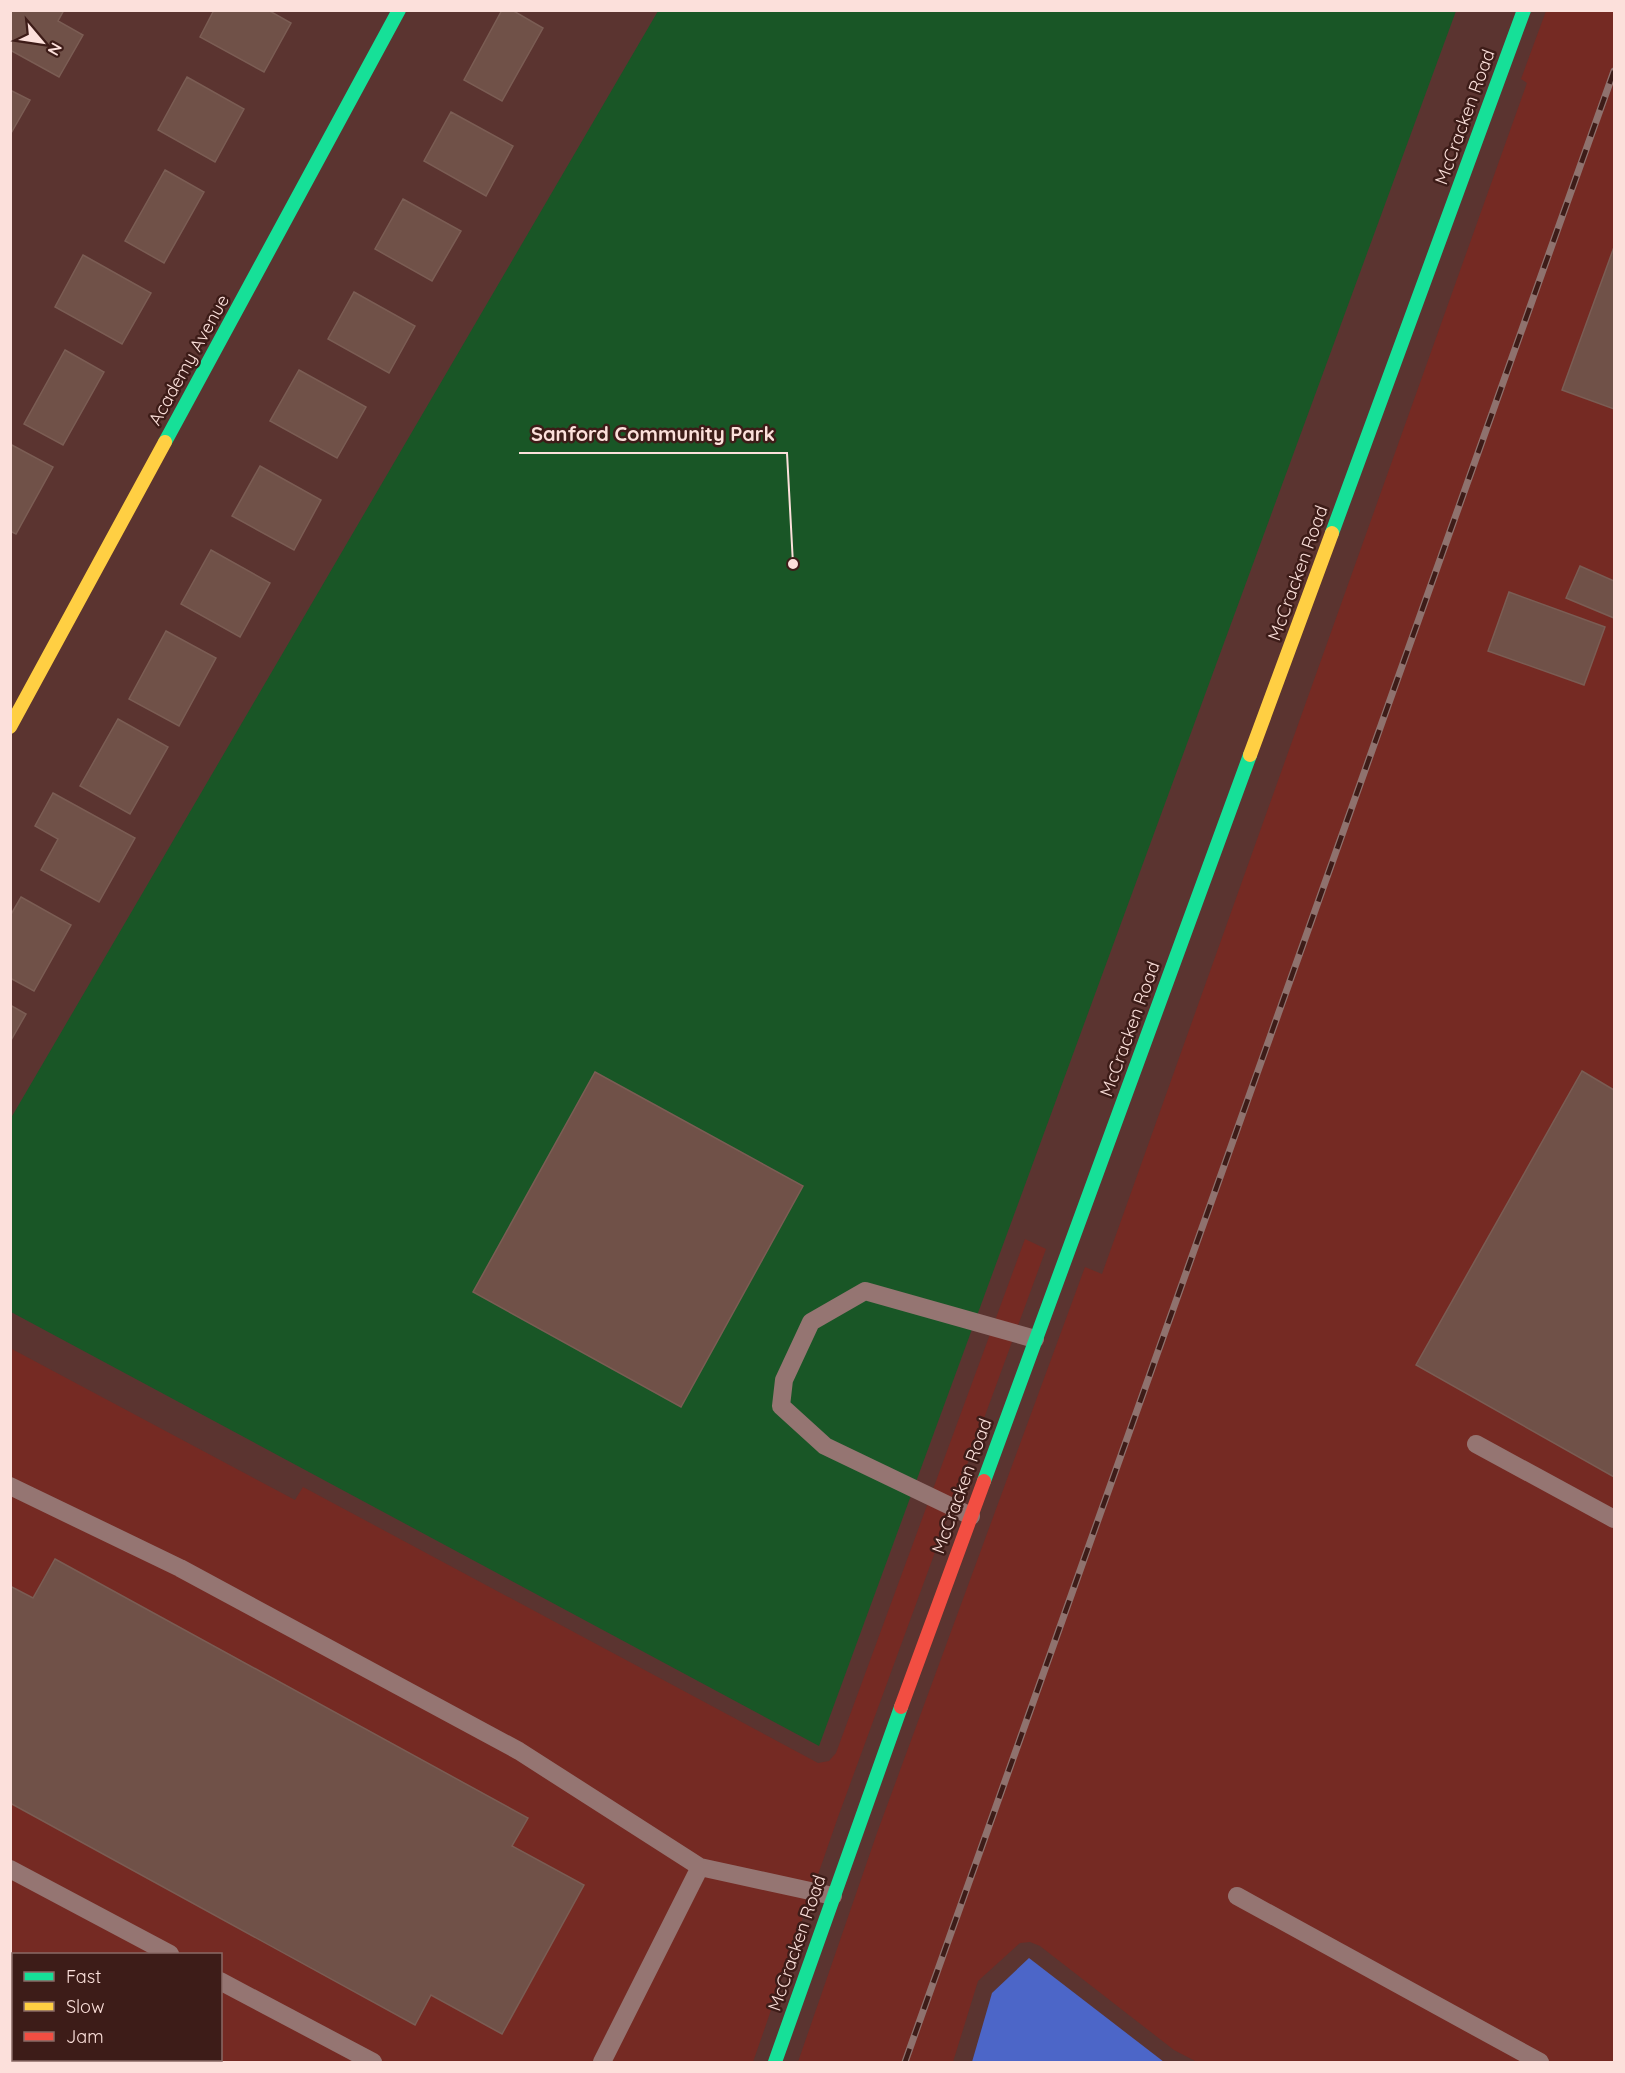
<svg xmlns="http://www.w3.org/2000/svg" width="1625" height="2073" font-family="Quicksand,sans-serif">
<rect width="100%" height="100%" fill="#5b3430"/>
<path fill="#752a23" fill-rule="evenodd" d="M1546,11H1614V2062H1197L1174,2050L1040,1946L1030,1942L1020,1943L978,1981L953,2062H798L877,1833L1085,1267L1102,1274L1527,83L1521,79Z
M1025,1239L1046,1249L838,1817L753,2062H11L10,1348L295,1500L303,1487L818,1763L829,1761L836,1753ZM14,1954H220V2060H14Z"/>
<path fill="#195626" d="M658,11H1456L819,1746L11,1312V1118Z"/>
<path fill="#4c66c8" d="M1029,1958L1164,2062H972L992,1993Z"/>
<path fill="#705148" stroke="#7b5d54" stroke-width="1.5" d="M10,10H64L58,21L83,35L59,77L10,50Z
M214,10H268L291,23L264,72L200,37Z
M502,10H512L543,28L502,101L464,80Z
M187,77L244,109L215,162L158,130Z
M10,90L30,100L10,135Z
M451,112L513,146L486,196L424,161Z
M165,170L204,192L164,263L125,241Z
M403,199L461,231L432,281L375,249Z
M1614,247V409L1562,390Z
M83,255L151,293L122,344L55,307Z
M354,292L415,326L389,373L328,339Z
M65,350L104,372L63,445L24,424Z
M299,370L366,407L337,458L270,421Z
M10,444L53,467L16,534L10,531Z
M260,466L321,500L294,550L232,516Z
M211,550L270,583L240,637L181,604Z
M1580,566L1614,581V618L1566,598Z
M1509,592L1605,627L1584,685L1488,651Z
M166,631L216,658L179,726L129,699Z
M118,719L168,747L130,814L80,786Z
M53,793L135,838L99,902L41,870L58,839L35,826Z
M21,897L71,925L34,991L10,978V916Z
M10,1005L26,1014L10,1042Z
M1582,1071L1614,1090V1477L1416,1365Z
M595,1072L803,1186L681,1407L473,1292Z
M55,1559L528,1818L512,1846L584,1885L502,2034L431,1995L415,2025L10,1803V1586L33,1598Z"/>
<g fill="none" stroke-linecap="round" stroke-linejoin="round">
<path stroke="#957572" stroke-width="18" d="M1476,1444L1614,1519
M10,1486L180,1568L519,1751L700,1867L833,1896
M971,1516L825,1446L781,1406L784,1380L811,1322L865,1291L1035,1339
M10,1869L170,1954
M1237,1896L1540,2062
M220,1981L373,2062
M602,2062L700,1867"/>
<path stroke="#16e098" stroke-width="14" d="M165,442L399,10
M1332,533L1524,10
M984,1481L1250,755
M775,2062L901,1707"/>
<path stroke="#ffcf43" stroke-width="14" d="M10,727L165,442
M1250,755L1332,533"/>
<path stroke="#f24e42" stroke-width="14" d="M901,1707L984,1481"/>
<g stroke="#8f726e" stroke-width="7">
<path id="rail" d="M905,2062L1614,71"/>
</g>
<use href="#rail" stroke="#3d1c18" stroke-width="4.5" stroke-dasharray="14" stroke-linecap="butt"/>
</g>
<g text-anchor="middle" stroke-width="5" stroke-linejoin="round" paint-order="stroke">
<g font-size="18" fill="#fce0db" stroke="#3d1c18">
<text transform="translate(1465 117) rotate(-70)" y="6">McCracken Road</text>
<text transform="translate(189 360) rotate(-61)" y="6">Academy Avenue</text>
<text transform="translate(1298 573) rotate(-70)" y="6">McCracken Road</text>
<text transform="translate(1130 1029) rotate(-70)" y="6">McCracken Road</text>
<text transform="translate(962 1486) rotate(-70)" y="6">McCracken Road</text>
<text transform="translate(797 1943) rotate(-71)" y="6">McCracken Road</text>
</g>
</g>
<path fill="none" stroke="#fce0db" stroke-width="2" d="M793 564L787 453H519"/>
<circle fill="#fce0db" stroke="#3d1c18" stroke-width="2" cx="793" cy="564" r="6"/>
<g font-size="20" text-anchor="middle" font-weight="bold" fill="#fce0db" stroke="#3d1c18" stroke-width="5" stroke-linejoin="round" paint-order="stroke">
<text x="653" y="441">Sanford Community Park</text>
</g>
<rect width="1625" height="2073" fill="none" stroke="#fce0db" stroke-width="24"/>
<rect x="12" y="1953" width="210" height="108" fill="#3d1c18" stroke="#896a66" stroke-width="1.5"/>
<rect x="24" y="1972" width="30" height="9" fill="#16e098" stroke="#896a66" stroke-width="1.5"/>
<text x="66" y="1983" font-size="18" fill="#fce0db">Fast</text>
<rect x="24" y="2002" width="30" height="9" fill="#ffcf43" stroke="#896a66" stroke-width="1.5"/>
<text x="66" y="2013" font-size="18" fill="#fce0db">Slow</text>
<rect x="24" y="2032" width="30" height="9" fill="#f24e42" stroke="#896a66" stroke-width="1.5"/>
<text x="66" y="2043" font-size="18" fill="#fce0db">Jam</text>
<g transform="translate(42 42) rotate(119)" stroke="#3d1c18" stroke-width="4.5" paint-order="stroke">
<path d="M0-4.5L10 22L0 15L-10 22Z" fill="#fce0db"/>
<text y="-9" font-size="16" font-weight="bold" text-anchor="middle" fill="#fce0db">N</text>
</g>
</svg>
